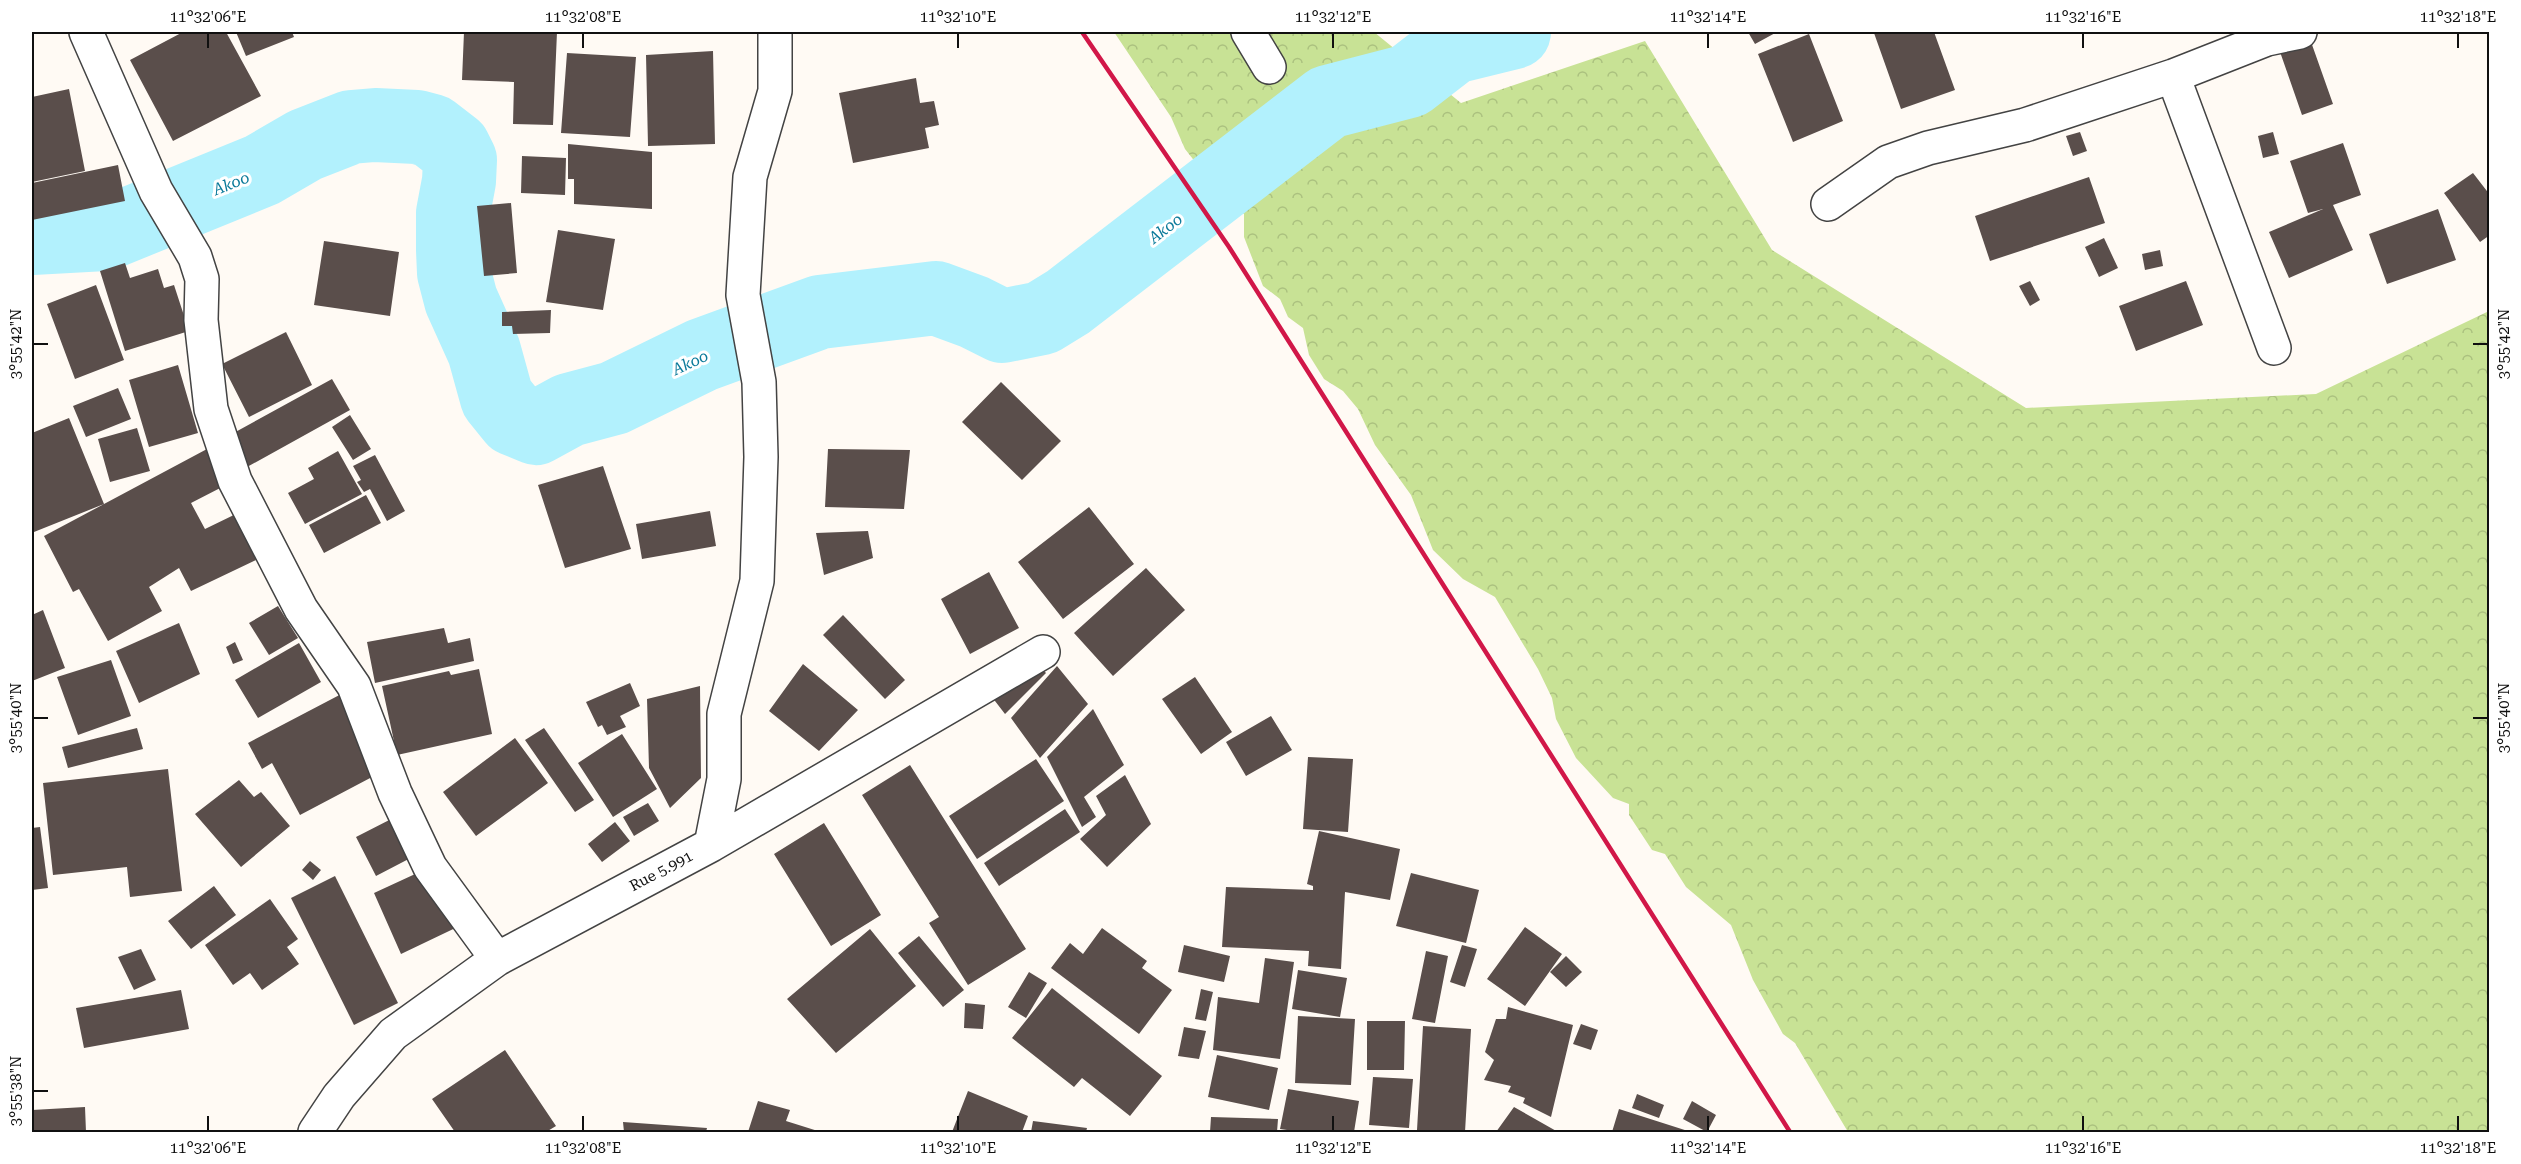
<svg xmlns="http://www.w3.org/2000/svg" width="2521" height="1164" font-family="'Roboto Serif',serif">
<defs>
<pattern id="forest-crowns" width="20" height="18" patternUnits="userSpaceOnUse" patternTransform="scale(1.5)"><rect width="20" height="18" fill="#c8e295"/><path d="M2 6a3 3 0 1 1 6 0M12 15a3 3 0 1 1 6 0" fill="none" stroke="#abc17f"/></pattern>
</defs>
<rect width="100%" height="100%" fill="#fffaf4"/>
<path fill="url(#forest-crowns)" d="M1114,32H1374L1461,103L1645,41L1772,250L2026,408L2316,394L2489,311V1132H1848L1795,1043L1783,1034L1753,980L1731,925L1686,887L1665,854L1652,850L1629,815V804L1613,798L1576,758L1556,719L1552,698L1538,669L1495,597L1463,579L1433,550L1411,495L1375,445L1358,409L1343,391L1324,379L1309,355L1303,328L1288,317L1280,299L1263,286L1244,237V214L1229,205L1185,149L1171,117Z"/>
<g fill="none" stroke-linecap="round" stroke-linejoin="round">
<path stroke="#b2f1fd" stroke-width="74" d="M32,238L105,234L262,170L305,145L351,127L375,125L417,127L432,131L454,148L460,160L459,181L453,213V250L454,273L461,300L484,351L497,398L514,419L536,428L569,410L614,398L702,355L820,312L936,298L974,312L1002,326L1042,318L1068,302L1328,102L1409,81L1453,47L1514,32"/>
</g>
<path fill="#5a4e4b" d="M183,32H226L261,96L173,141L130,60Z
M236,32H292L294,37L246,56Z
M464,32H557L553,125L513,124L514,82L462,80Z
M1748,32H1777L1755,44Z
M1877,32H1934L1955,90L1901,109L1874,33Z
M1809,34L1843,121L1793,142L1758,54Z
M2310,39L2333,104L2302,115L2279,49Z
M713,51L715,144L648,146L646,55Z
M567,53L636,57L630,137L561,133Z
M916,78L920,103L934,101L939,125L925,128L929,148L853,163L839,93Z
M69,89L85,171L32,182V97Z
M2080,132L2087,151L2073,156L2066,136Z
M2273,132L2279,154L2263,158L2258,136Z
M2343,143L2361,195L2333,205L2353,250L2289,278L2269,232L2323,209L2308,213L2290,161Z
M568,144L652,152V209L574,204V179H568Z
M522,156L566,158L565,195L521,193Z
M118,165L125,201L32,220V183Z
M2473,173L2490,195V235L2480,242L2444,193Z
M2089,177L2105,223L1990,261L1975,216Z
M511,203L517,273L484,276L477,206Z
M2438,209L2456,260L2387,284L2369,234Z
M558,230L615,239L603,310L546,302Z
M2104,238L2118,268L2099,277L2085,247Z
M324,241L399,252L390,316L314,305Z
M2160,250L2163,266L2145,270L2142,254Z
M125,263L130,278L158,269L164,288L174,285L189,331L125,351L100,271Z
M2030,281L2040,300L2030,306L2019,286Z
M2186,281L2203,325L2136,351L2119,306Z
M96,285L124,360L75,379L47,304Z
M551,310L550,333L513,334L512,326H502V312Z
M286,332L312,385L249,417L222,364Z
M178,365L198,433L149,447L129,380Z
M332,379L350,410L247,467L230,435Z
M1001,382L1061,441L1022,480L962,422Z
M118,388L131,419L86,437L73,406Z
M350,415L371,449L353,460L332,427Z
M69,418L104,504L207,449L226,485L191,503L205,529L240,512L250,533L245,536L256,560L191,591L179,568L149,587L162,611L108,641L79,589L73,592L44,536L104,504L34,532L32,526V433Z
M137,428L150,471L110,482L98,439Z
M828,449L910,450L904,509L825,507Z
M338,451L362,494L305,524L288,493L314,479L308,468Z
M375,455L405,511L387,521L370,489L364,492L357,482L361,480L353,466Z
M603,466L631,549L565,568L538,485Z
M366,495L381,523L324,553L309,525Z
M1089,507L1134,564L1063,619L1018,562Z
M710,511L716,546L642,559L636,524Z
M868,531L873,558L824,575L816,533Z
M1146,568L1185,610L1113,676L1074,633Z
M989,572L1019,628L970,654L941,599Z
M278,606L298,638L269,655L249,623Z
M43,610L65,668L32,681V615Z
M843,615L905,680L885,699L823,635Z
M179,623L200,674L139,703L116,651Z
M444,628L448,643L470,638L474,661L375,683L367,642Z
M235,642L243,660L233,664L226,647Z
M299,643L321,682L258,718L235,680Z
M1024,650L1046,673L1005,714L985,688Z
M111,660L131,716L78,735L57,677Z
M803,664L858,710L819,751L769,711Z
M1057,666L1088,704L1040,758L1011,718Z
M479,669L492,734L397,755L382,686L449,671L451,675Z
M1195,677L1232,732L1201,754L1162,699Z
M630,683L640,706L620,716L626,727L607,735L602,725L598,727L586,702Z
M700,686L701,778L670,808L649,768L647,699Z
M349,690L391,767L300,815L272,763L262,769L248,743Z
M1093,709L1124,765L1084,797L1096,817L1082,827L1047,757Z
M1271,716L1292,750L1246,776L1226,742Z
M137,728L143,749L68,768L62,747Z
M544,728L594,800L575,812L525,740Z
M622,734L657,789L613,817L578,763Z
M515,738L548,783L476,836L443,792Z
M1308,757L1353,759L1348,832L1303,829Z
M1036,759L1064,801L977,859L949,816Z
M910,765L1026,949L968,985L929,923L939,917L862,795Z
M168,769L182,891L130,897L127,867L53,875L43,783Z
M1125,775L1151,824L1107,867L1080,839L1106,815L1096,796Z
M239,780L254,797L261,792L290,826L241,867L195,814Z
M648,803L659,821L634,836L623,817Z
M1065,809L1080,832L999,886L984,863Z
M401,814L424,851L376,876L356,837Z
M615,822L630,841L602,862L588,844Z
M824,823L881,915L831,946L774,854Z
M40,827L48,888L32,890V828Z
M1319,831L1400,849L1390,900L1345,892L1341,969L1308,966L1309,951L1222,947L1226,887L1313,890V886L1307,884Z
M310,861L321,870L313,880L302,870Z
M439,863L470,921L401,954L374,893Z
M1411,873L1479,890L1466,943L1396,926Z
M335,876L398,1003L354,1025L291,898Z
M214,886L236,915L191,949L168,921Z
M270,899L298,939L287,947L299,964L262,990L250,973L233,985L205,945Z
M1525,927L1562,954L1525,1006L1487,979Z
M1102,928L1147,961L1142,968L1172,990L1139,1034L1051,968L1070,943L1083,954Z
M870,929L916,986L836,1053L787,999Z
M919,936L964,990L943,1007L898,953Z
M1184,945L1230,956L1224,982L1178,972Z
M1462,945L1477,949L1465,987L1450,982Z
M141,949L156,980L134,990L118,957Z
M1426,951L1448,956L1435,1023L1412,1019Z
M1566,956L1582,972L1566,987L1550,972Z
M1265,958L1294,962L1280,1059L1213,1050L1218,997L1259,1003Z
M1298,970L1347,978L1340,1017L1292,1009Z
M1029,972L1047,983L1026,1018L1008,1007Z
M1052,988L1162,1076L1130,1116L1082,1078L1074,1087L1012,1038Z
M1201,989L1213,992L1206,1021L1195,1019Z
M181,990L189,1029L84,1048L76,1008Z
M965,1003L985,1005L983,1029L964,1028Z
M1508,1007L1573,1025L1551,1117L1523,1103L1525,1098L1508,1092L1511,1086L1484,1080L1494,1060L1485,1052L1496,1019H1506Z
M1298,1016L1355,1019L1351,1085L1295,1083Z
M1367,1021H1405L1404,1070H1367Z
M1581,1024L1598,1030L1591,1050L1573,1044Z
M1423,1026L1471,1029L1465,1132L1417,1130Z
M1184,1027L1206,1031L1199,1059L1178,1056Z
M505,1050L556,1126L546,1132H455L432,1099Z
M1217,1055L1278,1068L1269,1110L1208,1097Z
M1373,1077L1413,1079L1409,1128L1369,1125Z
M1288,1089L1359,1101L1354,1132H1301L1280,1129Z
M968,1091L1028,1116L1022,1132H952Z
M1637,1094L1664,1105L1659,1118L1632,1108Z
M758,1101L790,1110L786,1121L821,1132H748Z
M1692,1101L1716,1115L1707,1132L1683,1119Z
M85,1107L86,1132H32V1110Z
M1514,1107L1558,1132H1496Z
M1619,1109L1691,1132H1612Z
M1211,1117L1278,1119L1277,1132H1210Z
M1033,1121L1087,1128L1086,1132H1031Z
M623,1122L707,1128L706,1132H624Z"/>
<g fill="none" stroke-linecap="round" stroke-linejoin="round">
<g stroke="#434343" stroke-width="36">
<path id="street" d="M86,32L156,191L195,257L202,279L201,320L211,409L235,481L301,609L354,686L395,793L430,867L497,959
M1248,32L1269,67
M2173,76L2274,348
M1828,204L1888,162L1928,148L2025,125L2173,76L2267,39L2300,32
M711,845L724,779V714L757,581L761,457L759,382L743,295L750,177L775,91V32
M315,1132L339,1096L393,1034L497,959L711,845L1043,652"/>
</g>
<use href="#street" stroke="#fff" stroke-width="33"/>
<path stroke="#d11748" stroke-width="4.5" d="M1082,32L1229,247L1790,1132"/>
</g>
<path fill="none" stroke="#101010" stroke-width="2" d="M208,33V48M583,33V48M958,33V48M1333,33V48M1708,33V48M2083,33V48M2458,33V48M33,344H48M2473,344H2488M33,718H48M2473,718H2488M33,1091H48M208,1116V1131M583,1116V1131M958,1116V1131M1333,1116V1131M1708,1116V1131M2083,1116V1131M2458,1116V1131"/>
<g text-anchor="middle" stroke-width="6" stroke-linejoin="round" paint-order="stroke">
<g font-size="15" fill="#101010" stroke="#fff">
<text transform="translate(661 871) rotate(-28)" y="5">Rue 5.991</text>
</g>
<g font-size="16" font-style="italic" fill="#0b7a9a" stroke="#fff">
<text transform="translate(231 183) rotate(-22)" y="6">Akoo</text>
<text transform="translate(1165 228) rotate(-38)" y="6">Akoo</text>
<text transform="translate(690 362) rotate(-25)" y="6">Akoo</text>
</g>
</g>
<rect width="2521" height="1164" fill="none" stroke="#ffffff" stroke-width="66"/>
<rect x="33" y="33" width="2455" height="1098" fill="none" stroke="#101010" stroke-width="2"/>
<g font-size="15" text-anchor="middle" fill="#101010">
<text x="208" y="22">11°32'06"E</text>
<text x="583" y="22">11°32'08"E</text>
<text x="958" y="22">11°32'10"E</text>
<text x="1333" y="22">11°32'12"E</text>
<text x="1708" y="22">11°32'14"E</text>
<text x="2083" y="22">11°32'16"E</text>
<text x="2458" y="22">11°32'18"E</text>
<text transform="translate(16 344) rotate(-90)" y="5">3°55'42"N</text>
<text transform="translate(2504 344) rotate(-90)" y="5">3°55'42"N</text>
<text transform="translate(16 718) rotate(-90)" y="5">3°55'40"N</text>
<text transform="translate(2504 718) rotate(-90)" y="5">3°55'40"N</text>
<text transform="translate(16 1091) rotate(-90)" y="5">3°55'38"N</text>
<text x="208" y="1153">11°32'06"E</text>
<text x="583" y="1153">11°32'08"E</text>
<text x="958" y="1153">11°32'10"E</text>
<text x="1333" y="1153">11°32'12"E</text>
<text x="1708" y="1153">11°32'14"E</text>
<text x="2083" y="1153">11°32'16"E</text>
<text x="2458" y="1153">11°32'18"E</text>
</g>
</svg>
